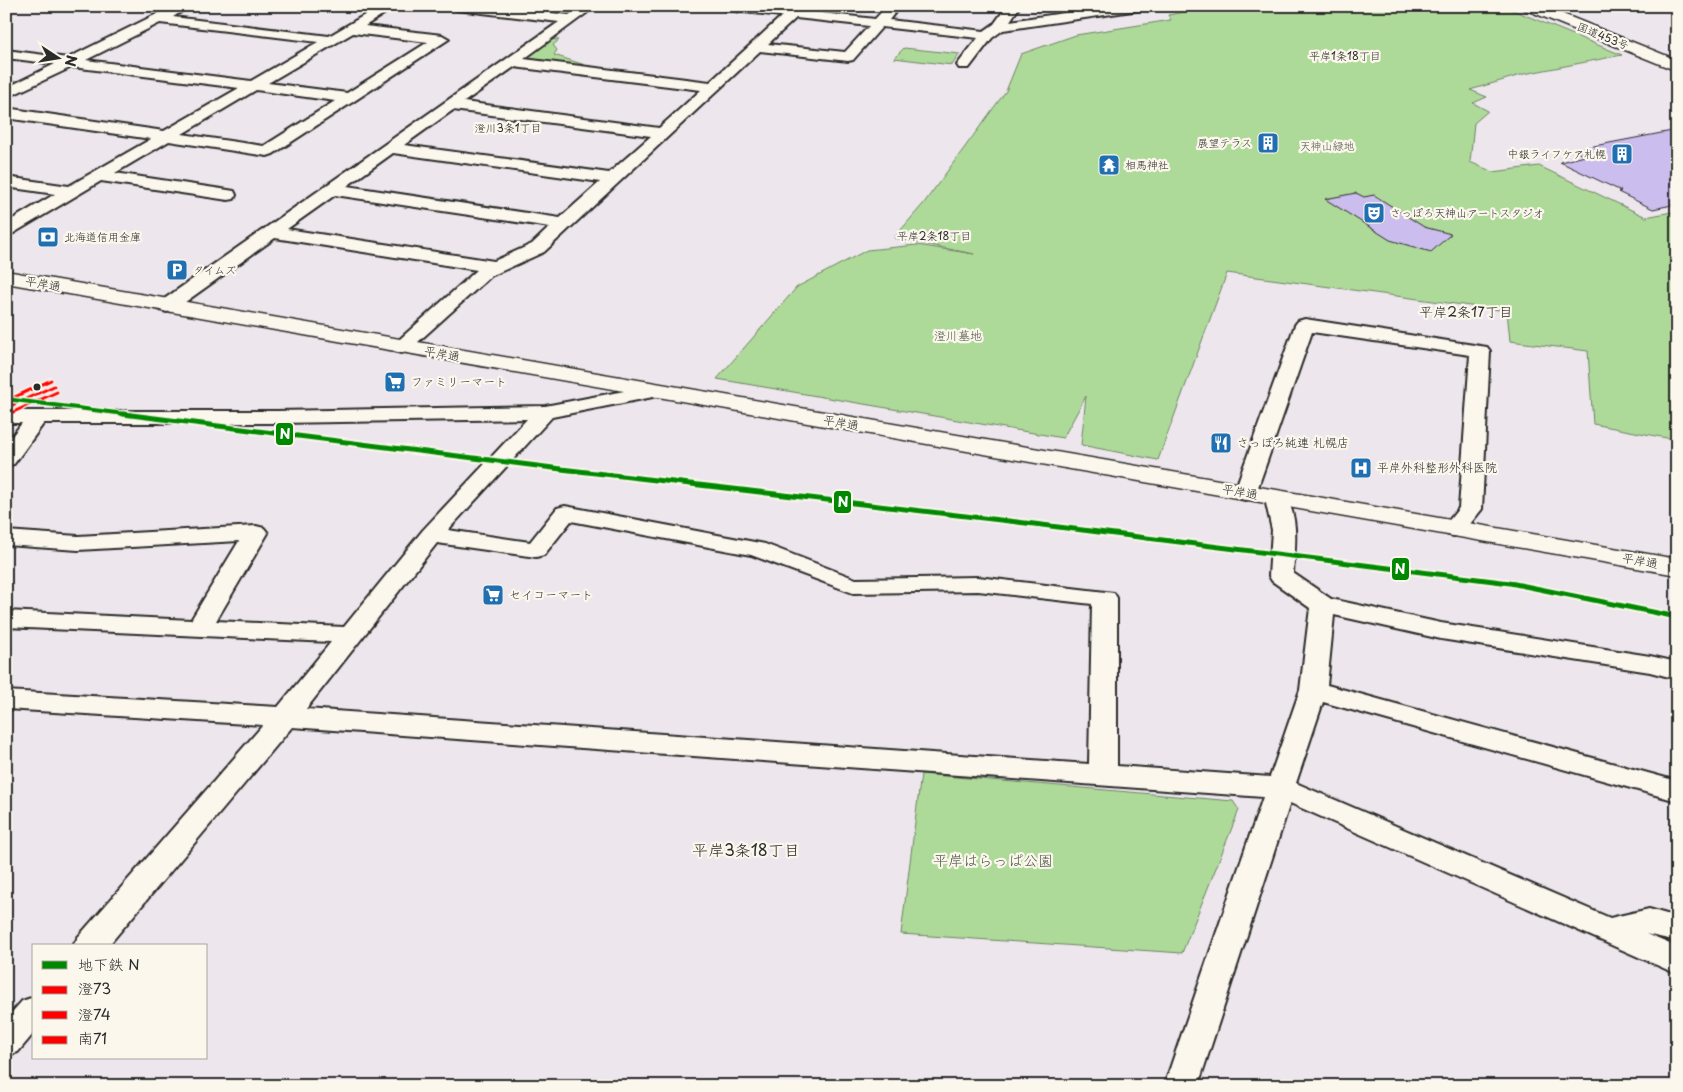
<svg xmlns="http://www.w3.org/2000/svg" width="1683" height="1092" font-family="'Playpen Sans','Klee One',sans-serif">
<rect width="100%" height="100%" fill="#ede6ed"/>
<filter id="ink" filterUnits="userSpaceOnUse"><feTurbulence type="fractalNoise" baseFrequency=".02" numOctaves="2"/><feDisplacementMap in="SourceGraphic" scale="10" xChannelSelector="R" yChannelSelector="G"/><feConvolveMatrix kernelMatrix="1 2 1 2 8 2 1 2 1" color-interpolation-filters="sRGB"/></filter>
<g filter="url(#ink)">
<path fill="#aeda99" stroke="#6c8262" d="M1216,6H1503L1622,55L1524,74L1470,90L1487,97L1473,103L1488,111L1474,123L1470,162L1493,172L1539,166L1646,217L1677,211V440L1593,424L1588,351L1510,341L1507,311L1227,273L1158,460L1081,445L1086,396L1063,438L717,379L797,287L867,250L917,245L974,254L894,238L924,203L1006,91L1021,54L1076,35L1171,20L1168,15Z
M551,39L559,40L553,45L557,50L554,55L585,65L583,67L522,60Z
M904,48L960,54L952,65L894,58Z
M921,774L1233,801L1239,810L1182,953L901,934Z"/>
<path fill="#ccbdef" stroke="#2b2b2b" d="M1677,130V204L1653,209L1618,192L1621,191L1560,162L1585,156L1573,150Z
M1356,193L1364,197L1374,195L1424,227L1451,234L1431,252L1390,240L1325,199Z"/>
<g fill="none" stroke-linecap="round" stroke-linejoin="round">
<g stroke="#2b2b2b" stroke-width="4">
<path id="street" d="M173,6H190L173,17L329,36L380,6H396L365,26L442,35L449,39L273,154L267,156L169,141L115,173L228,190L234,191L236,195L234,199L228,200L101,181L12,234L6,235V223L55,194L6,187V177L69,186L151,139L6,118V108L164,131L239,88L72,67L6,98V88L55,64L6,58V50L68,58ZM160,23L318,42L251,81L86,60ZM353,33L428,42L347,93L268,83ZM256,90L335,101L264,146L182,134Z
M451,6H494L569,15L581,6H596L524,59L710,82L782,16L725,10L719,6H763L790,9L793,6H807L804,11L875,19L887,6H900L889,20L984,31L994,24L1007,6H1020L1010,21L1111,6H1145L1139,10L1003,30L992,38L969,68H959L957,65L978,38L882,27L853,60L848,61L760,51L544,252L491,276L408,351L401,353L394,351L391,347L477,270L275,238L174,310L167,312L160,310L158,306L160,302L559,22L457,10ZM796,18L869,26L845,52L768,44ZM514,67L701,90L659,128L464,102ZM453,110L651,136L609,173L404,145ZM393,153L600,182L560,218L347,186ZM335,195L550,227L532,244L494,261L287,229Z
M1305,319L1487,347L1490,351L1482,509L1462,534L1454,536L1446,534L1442,529L1459,508L1470,355L1312,332L1256,493L1253,498L1245,500L1237,498L1234,493L1295,325L1298,321Z
M656,385L663,387L666,391L663,395L552,417L448,530L530,542L557,508L565,506L765,544L856,579L978,577L1114,593L1117,598V766L1270,777L1300,690L1310,608L1272,581L1269,576L1272,530L1265,499L1268,494L1276,492L1284,494C1300,517 1295,548 1293,573L1331,599L1441,623L1650,656L1677,662V679L1650,672L1441,639L1334,615L1327,685L1677,781V801L1323,702L1296,783L1610,918L1649,909L1677,917V941L1646,934L1677,947V974L1290,803L1198,1086H1164L1263,797L292,727L108,946H73L78,937L263,725L6,709V691L278,707L331,642L6,627V611L191,620L239,541L78,550L6,545V531L78,536L256,526L264,528L268,533L216,621L344,627L423,530L527,419L277,423H44L14,464L6,466V444L22,423H6V411H277L545,406ZM571,521L751,555L853,593L978,591L1092,604L1089,764L306,709L437,543L536,557L544,555Z
M34,997V1033L18,1052L6,1056V1019L22,1001Z"/>
</g>
<g stroke="#2b2b2b" stroke-width="3">
<path id="secondary" d="M6,271L1677,559V575L6,283Z"/>
</g>
<g stroke="#2b2b2b" stroke-width="3">
<path id="highway" d="M1522,6H1543L1677,60V71L1524,9Z"/>
</g>
<use href="#street" fill="#fbf7ec" fill-rule="evenodd"/>
<use href="#secondary" fill="#fbf7ec" fill-rule="evenodd"/>
<use href="#highway" fill="#fbf7ec" fill-rule="evenodd"/>
<g stroke="#fbf7ec" stroke-width="6">
<path id="bus-1" d="M6,408L54,386"/>
</g>
<g stroke="#fbf7ec" stroke-width="6">
<path id="bus-2" d="M9,414L57,392"/>
</g>
<g stroke="#fbf7ec" stroke-width="6">
<path id="bus-3" d="M6,401L51,380"/>
</g>
<use href="#bus-1" stroke="#f00" stroke-width="3"/>
<use href="#bus-2" stroke="#f00" stroke-width="3"/>
<use href="#bus-3" stroke="#f00" stroke-width="3"/>
<g stroke="#fbf7ec" stroke-width="7">
<path id="metro-1-far1" d="M6,399L133,415"/>
</g>
<g stroke="#fbf7ec" stroke-width="9">
<path id="metro-1" d="M123,414L561,469L1034,524L1510,583L1677,617"/>
</g>
<use href="#metro-1-far1" stroke="#080" stroke-width="4"/>
<use href="#metro-1" stroke="#080" stroke-width="5"/>
</g>
</g>
<defs>
<g id="building-square" transform="scale(1.125)"><rect x="-9" y="-9" width="18" height="18" rx="4" fill="#1f6fb2" stroke="#fbf7ec"/><path d="M-4-6H4V6H1V3H-1V6H-4ZM-2.5-4.3h1.7v1.8h-1.7ZM.8-4.3h1.7v1.8H.8ZM-2.5-1h1.7V.8h-1.7ZM.8-1h1.7V.8H.8Z" fill="#fff"/></g>
<g id="temple-square" transform="scale(1.125)"><rect x="-9" y="-9" width="18" height="18" rx="4" fill="#1f6fb2" stroke="#fbf7ec"/><path d="M0-6L5-2H3V0L6.5 2.5H4V6H1.5V3h-3V6H-4V2.5H-6.5L-3 0V-2H-5Z" fill="#fff"/></g>
<g id="theatre-square" transform="scale(1.125)"><rect x="-9" y="-9" width="18" height="18" rx="4" fill="#1f6fb2" stroke="#fbf7ec"/><path d="M-5-5.5Q0-4 5-5.5V0Q5 5 0 6Q-5 5-5 0ZM-3.3-2.5H-1v1.5H-3.3ZM1-2.5H3.3v1.5H1ZM-2.8 1Q0 5.5 2.8 1Z" fill="#fff"/></g>
<g id="bank-square" transform="scale(1.125)"><rect x="-9" y="-9" width="18" height="18" rx="4" fill="#1f6fb2" stroke="#fbf7ec"/><path d="M-6-4H6V4H-6ZM0-2.3a2.3 2.3 0 1 0 0 4.6a2.3 2.3 0 1 0 0-4.6Z" fill="#fff"/></g>
<g id="parking-square" transform="scale(1.125)"><rect x="-9" y="-9" width="18" height="18" rx="4" fill="#1f6fb2" stroke="#fbf7ec"/><path d="M-3.5-5.5H1a3.5 3.5 0 0 1 0 7H-1V5.5H-3.5ZM-1-3.4V-.6H.8a1.4 1.4 0 0 0 0-2.8Z" fill="#fff"/></g>
<g id="supermarket-square" transform="scale(1.125)"><rect x="-9" y="-9" width="18" height="18" rx="4" fill="#1f6fb2" stroke="#fbf7ec"/><path d="M-6-5.5h2.5l.6 2H6L4.5 2H-2.5L-4.4-4H-6ZM-1.5 3.2a1.3 1.3 0 1 0 .1 0ZM3 3.2a1.3 1.3 0 1 0 .1 0Z" fill="#fff"/></g>
<g id="restaurant-square" transform="scale(1.125)"><rect x="-9" y="-9" width="18" height="18" rx="4" fill="#1f6fb2" stroke="#fbf7ec"/><path d="M-5-6h1v4h1v-4h1v4h1v-4h1v5L-1.5 .5V6h-2V.5L-5-1ZM5-6V6H3V1.5H1.5Q1.5-4 5-6Z" fill="#fff"/></g>
<g id="hospital-square" transform="scale(1.125)"><rect x="-9" y="-9" width="18" height="18" rx="4" fill="#1f6fb2" stroke="#fbf7ec"/><path d="M-5-5h3v3.5h4V-5h3V5h-3V1.5h-4V5h-3Z" fill="#fff"/></g>
</defs>
<g fill-rule="evenodd">
<use href="#building-square" x="1268" y="143"/>
<use href="#building-square" x="1622" y="154"/>
<use href="#temple-square" x="1109" y="165"/>
<use href="#theatre-square" x="1374" y="213"/>
<use href="#bank-square" x="48" y="237"/>
<use href="#parking-square" x="177" y="270"/>
<use href="#supermarket-square" x="395" y="382"/>
<use href="#restaurant-square" x="1221" y="443"/>
<use href="#hospital-square" x="1361" y="468"/>
<use href="#supermarket-square" x="493" y="595"/>
</g>
<circle fill="#2b2b2b" stroke="#fbf7ec" stroke-width="2" cx="37" cy="387" r="4.5"/>
<g text-anchor="middle" stroke-width="4.5" stroke-linejoin="round" paint-order="stroke">
<g font-size="11" fill="#2b2b2b" stroke="#fbf7ec">
<text transform="translate(1603 36) rotate(22)" y="4">国道453号</text>
</g>
<g font-size="11" fill="#2b2b2b" stroke="#fbf7ec">
<text x="1345" y="60">平岸1条18丁目</text>
<text x="508" y="132">澄川3条1丁目</text>
<text x="934" y="240">平岸2条18丁目</text>
</g>
<g font-size="11" fill="#2b2b2b" stroke="#fbf7ec" text-anchor="start">
<text x="1252" y="147" text-anchor="end">展望テラス</text>
<text x="1606" y="158" text-anchor="end">中銀ライフケア札幌</text>
<text x="1125" y="169">相馬神社</text>
<text x="1390" y="217">さっぽろ天神山アートスタジオ</text>
<text x="64" y="241">北海道信用金庫</text>
<text x="193" y="274">タイムズ</text>
</g>
<g font-size="11" fill="#4c5746" stroke="#fbf7ec">
<text x="1327" y="150">天神山緑地</text>
</g>
<g font-size="12" fill="#2b2b2b" stroke="#fbf7ec">
<text transform="translate(43 284) rotate(10)" y="4">平岸通</text>
<text transform="translate(442 354) rotate(10)" y="4">平岸通</text>
<text transform="translate(841 423) rotate(10)" y="4">平岸通</text>
<text transform="translate(1240 492) rotate(10)" y="4">平岸通</text>
<text transform="translate(1640 561) rotate(10)" y="4">平岸通</text>
</g>
<g font-size="12" fill="#4c5746" stroke="#fbf7ec">
<text x="958" y="340">澄川墓地</text>
</g>
<g font-size="12" fill="#2b2b2b" stroke="#fbf7ec" text-anchor="start">
<text x="411" y="386">ファミリーマート</text>
<text x="1237" y="447">さっぽろ純連 札幌店</text>
<text x="1377" y="472">平岸外科整形外科医院</text>
<text x="509" y="599">セイコーマート</text>
</g>
<g font-size="14" fill="#2b2b2b" stroke="#fbf7ec">
<text x="1466" y="317">平岸2条17丁目</text>
</g>
<g font-size="15" fill="#4c5746" stroke="#fbf7ec">
<text x="993" y="866">平岸はらっぱ公園</text>
</g>
<g font-size="16" fill="#2b2b2b" stroke="#fbf7ec">
<text x="746" y="856">平岸3条18丁目</text>
</g>
</g>
<g stroke="#fbf7ec" stroke-width="2">
<rect x="275" y="422" width="19" height="24" rx="5" fill="#080"/>
<rect x="833" y="490" width="19" height="24" rx="5" fill="#080"/>
<rect x="1391" y="557" width="19" height="24" rx="5" fill="#080"/>
</g>
<g font-size="14" text-anchor="middle" font-weight="bold" fill="#fff">
<text x="285" y="439">N</text>
<text x="843" y="507">N</text>
<text x="1400" y="574">N</text>
</g>
<rect width="1683" height="1092" fill="none" stroke="#fbf7ec" stroke-width="25"/>
<rect x="12" y="12" width="1658" height="1067" fill="none" stroke="#2b2b2b" stroke-width="2" filter="url(#ink)"/>
<rect x="32" y="944" width="175" height="115" fill="#fbf7ec" stroke="#a8a59f"/>
<rect x="42" y="961" width="25" height="8" fill="#008800" stroke="#a8a59f"/>
<text x="78" y="970" font-size="15" fill="#2b2b2b">地下鉄 N</text>
<rect x="42" y="986" width="25" height="8" fill="#ff0000" stroke="#a8a59f"/>
<text x="78" y="994" font-size="15" fill="#2b2b2b">澄73</text>
<rect x="42" y="1011" width="25" height="8" fill="#ff0000" stroke="#a8a59f"/>
<text x="78" y="1020" font-size="15" fill="#2b2b2b">澄74</text>
<rect x="42" y="1036" width="25" height="8" fill="#ff0000" stroke="#a8a59f"/>
<text x="78" y="1044" font-size="15" fill="#2b2b2b">南71</text>
<g transform="translate(58 58) rotate(102)" stroke="#fbf7ec" stroke-width="4" paint-order="stroke">
<path d="M0-4L9 19L0 12L-9 19Z" fill="#2b2b2b"/>
<text y="-8" font-size="14" font-weight="bold" text-anchor="middle" fill="#2b2b2b">N</text>
</g>
</svg>
